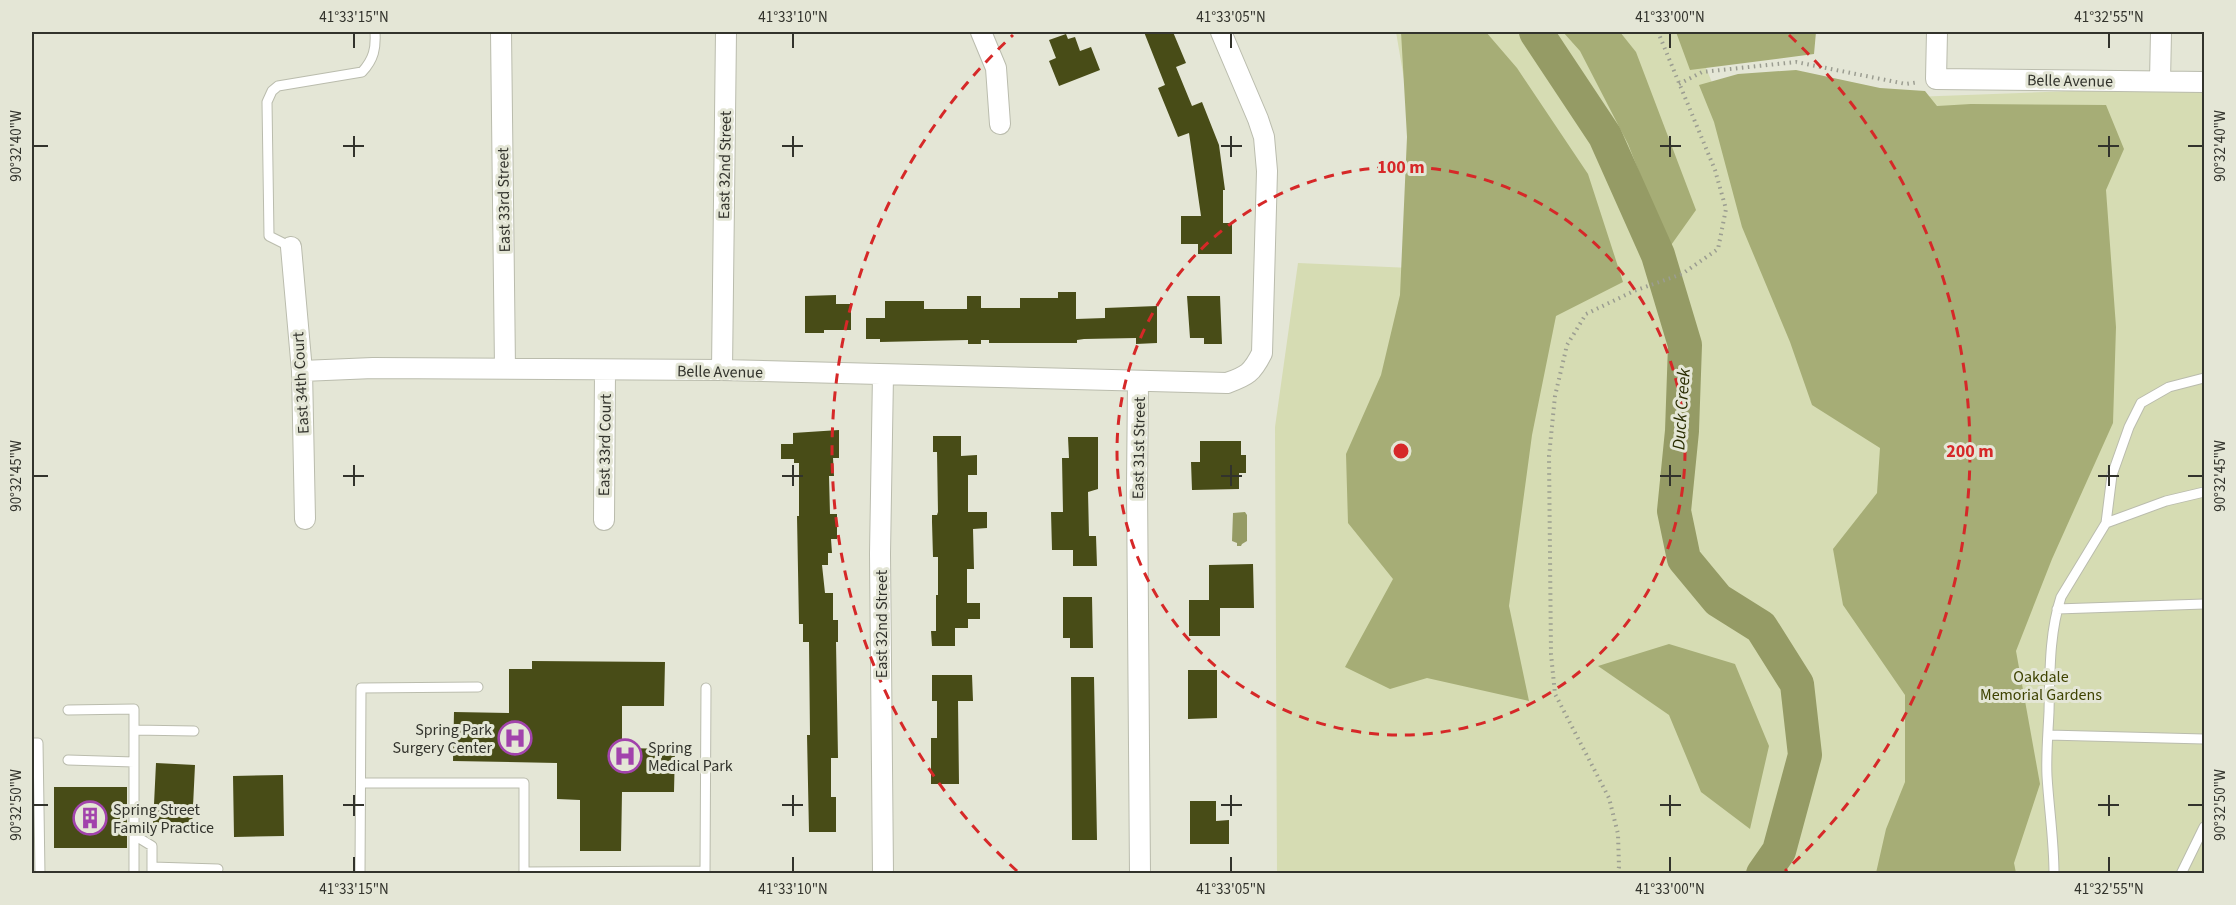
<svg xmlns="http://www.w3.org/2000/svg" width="2236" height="905" font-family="'Source Sans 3',sans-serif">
<rect width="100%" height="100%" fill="#e4e6d6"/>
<path fill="#d6dcb3" d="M1396,32H1691L1721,104L2098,90H2204V873L1277,874L1275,427L1298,263L1411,268L1413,132Z"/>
<path fill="#a6ad76" d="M1401,32H1486L1517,68L1588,174L1623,282L1556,316L1532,435L1509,606L1529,701L1427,678L1390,689L1345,667L1393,579L1348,523L1346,454L1381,375L1400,295L1407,137Z
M1563,32H1620L1636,52L1696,210L1669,248L1628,144L1580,51Z
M1676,32H1816L1814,54L1690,70Z
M1796,70L1880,88L1925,91L1937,106L1971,104L2106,105L2124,149L2106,190L2116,327L2113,423L2052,559L2016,651L2040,784L2014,863L2016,873H1876L1886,829L1905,782V695L1843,605L1833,549L1877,493L1880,448L1812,405L1790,342L1742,227L1714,122L1699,85L1738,74Z
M1669,644L1735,664L1769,746L1750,829L1701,792L1669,715L1598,666Z"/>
<path fill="#959b65" d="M1233,513L1245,512L1247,515V541L1242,544L1241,546H1237V543L1232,541Z"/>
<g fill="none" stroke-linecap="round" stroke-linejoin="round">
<path stroke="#959b65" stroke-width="34" d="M1536,32L1605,136L1658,255L1685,345L1682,431L1674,511L1684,559L1718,600L1761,627L1797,684L1805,755L1779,851L1763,874"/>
</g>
<path fill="#484c17" d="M1144,32H1173L1186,63L1176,67L1192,106L1202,102L1219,145L1225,190H1223V223H1232V254H1198V244H1181V216H1201L1189,133L1178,137L1158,88L1165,85Z
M1066,34L1068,39L1075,37L1080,51L1091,47L1100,70L1059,86L1049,61L1056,58L1049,40Z
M1058,292H1076V319L1105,318V308L1157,306V343L1136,344V338L1084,339L1077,340V343H989V340H981V344H968V340L880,342V339H866V318H885V301H924V309H967V296H981V308H1020V298H1058Z
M836,295V304H851V330H824V333H805V296Z
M1187,296H1220L1222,344H1204V338H1190Z
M839,430V458H833L834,476H829L830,514H837V539H831L832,553H828V565H822L825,593H833V620H838V642H836L838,758H831V797H836V832H809L807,735H810L809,642H803V624H799L797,516H799V463H794V459H781V444H793V433Z
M933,436H961V456L977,455V475H968V512H987V528L973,529L974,569H967V603H980V619H968V628H955V646H932L931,631H936V595H938V557H933L932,522V515H937L938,512L937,452H933Z
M1068,437H1098V489L1088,492L1089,536H1096L1097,566H1073V550H1052L1051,512H1063L1062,458H1069Z
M1200,441H1241V455H1246V473H1239V489L1192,490L1191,462H1200Z
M1253,564L1254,608H1220V636H1189V600H1209V565Z
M1063,597H1092L1093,648H1070V638H1063Z
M532,661L665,662L664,706H622V748L675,749L674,792H622L621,851H580V800L557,799V763L453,761L454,712L509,713V669H532Z
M1188,670H1217V718L1188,719Z
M932,675H972L973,701H958L959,784H931V738H937V701H932Z
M1071,677H1094L1097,840H1072Z
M156,763L195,765L192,827L153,825Z
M283,775L284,836L234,837L233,776Z
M54,787H127V848H54Z
M1190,801H1216V821L1229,820V844H1190Z"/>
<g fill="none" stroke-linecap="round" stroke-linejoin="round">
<g stroke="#babcad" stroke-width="11">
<path id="lane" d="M291,247L269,236L267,102L272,91L278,86L362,72C374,59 376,48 375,32
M2106,523L2166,501L2204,492
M2057,609L2204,604
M68,710L134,709V762
M134,730L194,731
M2048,735L2204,739
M32,743H38L40,874
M68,760L134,762V874
M361,783H524V874
M134,835L152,846V874
M152,867L218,869
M524,872L705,871
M360,874L361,688L478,687
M705,874L706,688
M2054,874C2054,841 2049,809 2047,776C2046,755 2048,733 2049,712C2050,673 2049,634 2061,597L2106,523L2112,475L2129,427L2141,403L2169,387L2204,378
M2181,874L2204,827"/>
</g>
<g stroke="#babcad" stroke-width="22">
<path id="street" d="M501,32L505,368
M981,32L996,68L1000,124
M1937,32L1936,79L2204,82
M2160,81L2161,32
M291,247L302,371L305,519
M722,370L726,32
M302,371L373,368L722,370L1227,383C1247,376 1252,373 1262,353L1267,171L1264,137L1258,119L1221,32
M1138,382L1137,486L1140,874
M604,520L605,371
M883,874L880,554L883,375"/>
</g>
<path stroke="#9b9d91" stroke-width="4" stroke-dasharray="1.5 4.5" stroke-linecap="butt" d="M1679,84L1702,72L1796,62L1906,84L1919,82
M1617,874L1619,867L1618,834L1609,798L1555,694L1551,654L1549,456L1555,396L1567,345L1586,314L1634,291L1682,274L1718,249L1726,209L1715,170L1658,32"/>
<use href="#lane" stroke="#fff" stroke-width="9"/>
<use href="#street" stroke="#fff" stroke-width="20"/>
</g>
<path fill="none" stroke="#32332c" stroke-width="2" d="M354,33V48M793,33V48M1231,33V48M1670,33V48M2109,33V48M354,136V157M793,136V157M1231,136V157M1670,136V157M2109,136V157M33,146H48M343,146H364M782,146H803M1221,146H1242M1660,146H1681M2098,146H2119M2188,146H2203M354,465V486M793,465V486M1231,465V486M1670,465V486M2109,465V486M33,476H48M343,476H364M782,476H803M1221,476H1242M1660,476H1681M2098,476H2119M2188,476H2203M354,795V816M793,795V816M1231,795V816M1670,795V816M2109,795V816M33,805H48M343,805H364M782,805H803M1221,805H1242M1660,805H1681M2098,805H2119M2188,805H2203M354,857V872M793,857V872M1231,857V872M1670,857V872M2109,857V872"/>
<g fill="none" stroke="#d62828" stroke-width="3" stroke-dasharray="10 8">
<circle cx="1401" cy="451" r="284"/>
<path d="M1017 871A569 569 0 0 1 1013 35M1789 35A569 569 0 0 1 1785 871"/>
</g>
<defs>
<g id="hospital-ring" transform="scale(1.725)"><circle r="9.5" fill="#e4e6d6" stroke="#a243ac" stroke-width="1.5"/><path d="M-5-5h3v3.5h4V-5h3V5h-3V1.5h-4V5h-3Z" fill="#a243ac"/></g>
<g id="building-ring" transform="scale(1.725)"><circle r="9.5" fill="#e4e6d6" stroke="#a243ac" stroke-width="1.5"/><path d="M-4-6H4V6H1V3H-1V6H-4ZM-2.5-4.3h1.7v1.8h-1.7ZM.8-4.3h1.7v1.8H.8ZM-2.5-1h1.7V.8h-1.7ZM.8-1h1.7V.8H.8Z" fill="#a243ac"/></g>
</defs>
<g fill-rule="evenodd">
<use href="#hospital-ring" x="515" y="738"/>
<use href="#hospital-ring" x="625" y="756"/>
<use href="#building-ring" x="90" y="818"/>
</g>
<g text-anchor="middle" stroke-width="6" stroke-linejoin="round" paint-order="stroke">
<g font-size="16" fill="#32332c" stroke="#e4e6d6">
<text transform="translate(2070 80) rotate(1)" y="6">Belle Avenue</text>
<text transform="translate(724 165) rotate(-89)" y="6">East 32nd Street</text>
<text transform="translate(503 200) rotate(-91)" y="6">East 33rd Street</text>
<text transform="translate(720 371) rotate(1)" y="6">Belle Avenue</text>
<text transform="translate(300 383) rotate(-93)" y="6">East 34th Court</text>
<text transform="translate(604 445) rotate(-89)" y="6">East 33rd Court</text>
<text transform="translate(1138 448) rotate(-89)" y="6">East 31st Street</text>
<text transform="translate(881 624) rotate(-90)" y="6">East 32nd Street</text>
</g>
<g font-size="16" fill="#3e4200" stroke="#e4e6d6">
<text x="2041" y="682">Oakdale<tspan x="2041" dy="18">Memorial Gardens</tspan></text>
</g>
<g font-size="16" fill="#32332c" stroke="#e4e6d6" text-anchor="start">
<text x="492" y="735" text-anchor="end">Spring Park<tspan x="492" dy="18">Surgery Center</tspan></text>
<text x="648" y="753">Spring<tspan x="648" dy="18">Medical Park</tspan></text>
<text x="113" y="815">Spring Street<tspan x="113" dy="18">Family Practice</tspan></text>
</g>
<g font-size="18" font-style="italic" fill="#292c00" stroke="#e4e6d6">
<text transform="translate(1681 409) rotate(-86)" y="6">Duck Creek</text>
</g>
</g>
<circle cx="1401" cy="451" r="9" fill="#d62828" stroke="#e4e6d6" stroke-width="3"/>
<g font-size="18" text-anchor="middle" font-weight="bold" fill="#d62828" stroke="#e4e6d6" stroke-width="6" stroke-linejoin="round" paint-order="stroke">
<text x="1401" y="173">100 m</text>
<text x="1970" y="457">200 m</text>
</g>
<rect width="2236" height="905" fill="none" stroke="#e4e6d6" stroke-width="66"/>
<rect x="33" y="33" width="2170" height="839" fill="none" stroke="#32332c" stroke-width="2"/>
<g font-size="15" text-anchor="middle" fill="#32332c">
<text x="354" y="22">41°33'15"N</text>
<text x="793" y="22">41°33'10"N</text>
<text x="1231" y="22">41°33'05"N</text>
<text x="1670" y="22">41°33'00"N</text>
<text x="2109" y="22">41°32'55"N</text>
<text transform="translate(2220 146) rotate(-90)" y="5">90°32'40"W</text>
<text transform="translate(16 146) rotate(-90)" y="5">90°32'40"W</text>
<text transform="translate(2220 476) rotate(-90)" y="5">90°32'45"W</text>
<text transform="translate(16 476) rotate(-90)" y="5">90°32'45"W</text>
<text transform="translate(2220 805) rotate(-90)" y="5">90°32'50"W</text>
<text transform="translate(16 805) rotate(-90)" y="5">90°32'50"W</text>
<text x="354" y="894">41°33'15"N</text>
<text x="793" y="894">41°33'10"N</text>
<text x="1231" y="894">41°33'05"N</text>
<text x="1670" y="894">41°33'00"N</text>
<text x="2109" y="894">41°32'55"N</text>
</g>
</svg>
